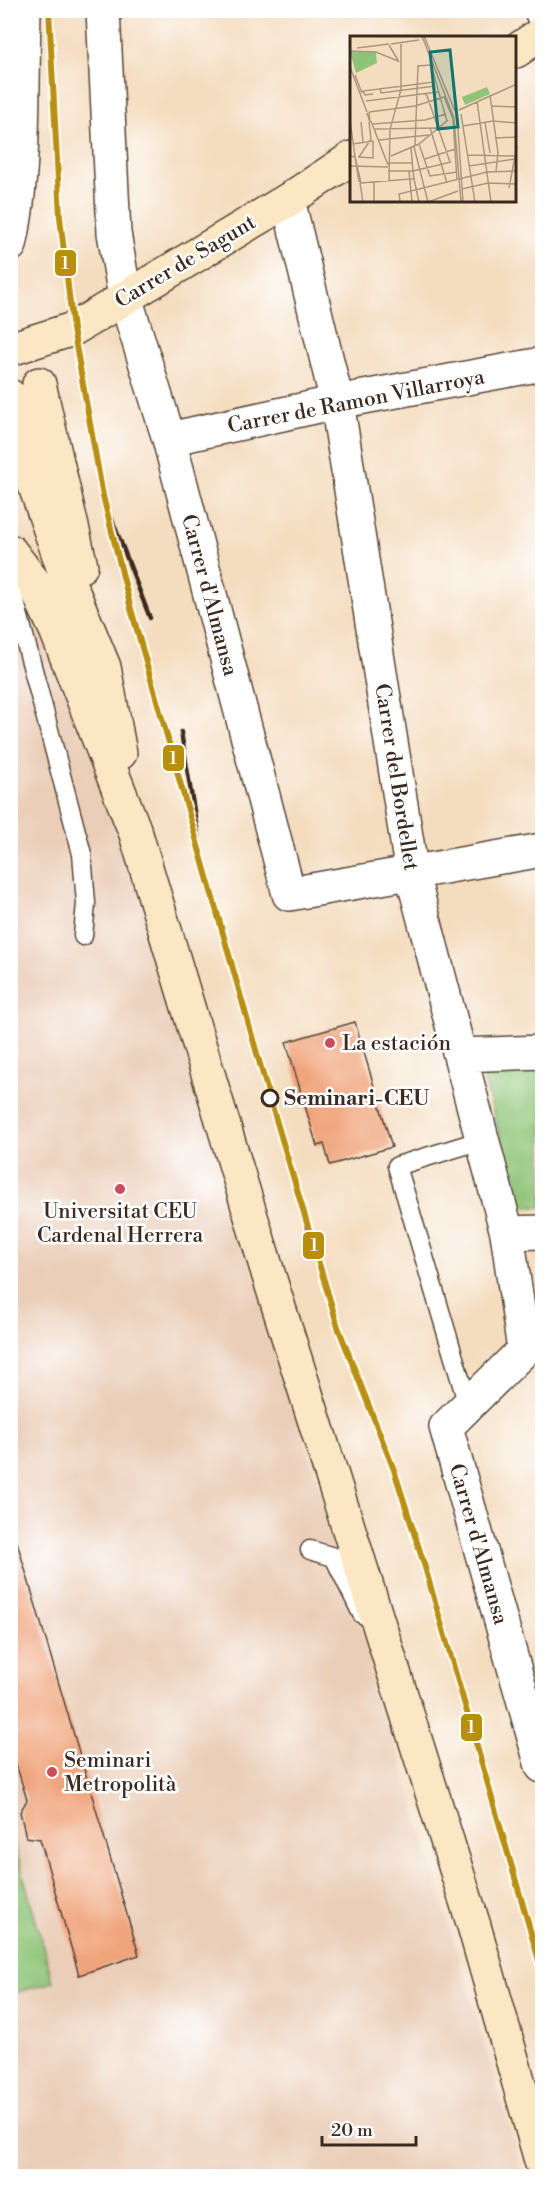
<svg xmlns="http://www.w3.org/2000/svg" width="553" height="2187" font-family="'Libre Bodoni',serif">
<rect width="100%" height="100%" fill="#fff"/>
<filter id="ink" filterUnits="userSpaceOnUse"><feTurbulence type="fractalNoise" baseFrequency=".0167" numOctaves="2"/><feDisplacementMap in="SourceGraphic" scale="12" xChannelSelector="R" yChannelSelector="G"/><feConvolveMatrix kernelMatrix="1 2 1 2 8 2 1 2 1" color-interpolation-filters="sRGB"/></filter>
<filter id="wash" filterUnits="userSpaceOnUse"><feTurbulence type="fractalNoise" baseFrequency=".008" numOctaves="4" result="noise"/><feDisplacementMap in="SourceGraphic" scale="24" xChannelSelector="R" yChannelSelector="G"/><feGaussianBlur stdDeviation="1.35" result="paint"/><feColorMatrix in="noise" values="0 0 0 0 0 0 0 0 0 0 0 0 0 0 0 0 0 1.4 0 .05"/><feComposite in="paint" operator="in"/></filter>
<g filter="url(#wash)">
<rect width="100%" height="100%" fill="#f4dcbe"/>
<path fill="#eaceb7" d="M10,577L68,685L149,917L524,2176H11Z"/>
<path fill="#8ec477" stroke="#64774a" stroke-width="1.5" d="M542,1064V1207H520L480,1066Z
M11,1832L53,1982L11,1994H10Z"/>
<g id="blocks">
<path fill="#f0a47b" d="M355,1022L392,1147L330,1165L324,1144L317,1146L286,1042Z
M17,1542L139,1955L79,1975L40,1839L26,1837L20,1812L27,1800L10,1744V1543Z"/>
</g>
</g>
<g filter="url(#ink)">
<use href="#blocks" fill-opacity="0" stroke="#574536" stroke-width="1.5"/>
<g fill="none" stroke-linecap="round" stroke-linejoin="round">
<g stroke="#574536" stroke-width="21">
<path id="lane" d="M10,583L82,854L86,903L83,936
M468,1405L397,1166L482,1140
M310,1550L334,1557L362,1614"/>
</g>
<g stroke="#574536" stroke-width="36">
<path id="street" d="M103,10L114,233L125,297L169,439L289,894L542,850
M542,10V13
M288,200L337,402L412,874L507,1233L524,1350
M10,245C26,172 22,85 24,10
M169,439L337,402L542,364
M460,1055L542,1052
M507,1233L542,1232
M524,1350L446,1427L542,1766"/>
</g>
<g stroke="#574536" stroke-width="36">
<path id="secondary" d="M516,51L542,33
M10,349L73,329L288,200L352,158
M39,384L81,566
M10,396L27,426L25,457L22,461
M25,457L65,573L104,667L120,753
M10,551L33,581L56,630L136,834L268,1273L474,1926L542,2164"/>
</g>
<use href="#lane" stroke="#fff" stroke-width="18"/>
<use href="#street" stroke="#fff" stroke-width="33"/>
<use href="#secondary" stroke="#fbe7c3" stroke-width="33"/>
<path stroke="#3b2a1e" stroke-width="4.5" d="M103,496L150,618
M181,732L203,865"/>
<g stroke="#fff" stroke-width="10">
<path id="metro-1" d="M49,10L60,217L73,329L103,496L131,609L269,1096L338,1327L394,1470L424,1564L542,1971"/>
</g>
<use href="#metro-1" stroke="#b98f0a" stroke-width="6"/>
</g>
</g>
<g fill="#d1495b" stroke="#fff" stroke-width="2">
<circle cx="330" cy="1043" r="6"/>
<circle cx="120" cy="1189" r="6"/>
<circle cx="52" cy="1772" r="6"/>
</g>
<circle fill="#fff" stroke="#3b2a1e" stroke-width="3" cx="270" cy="1098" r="8"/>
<g text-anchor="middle" stroke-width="5" stroke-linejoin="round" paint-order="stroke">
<g font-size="21" fill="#3b2a1e" stroke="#fff">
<text transform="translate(185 261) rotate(-31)" y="7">Carrer de Sagunt</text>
<text transform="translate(356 401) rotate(-11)" y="7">Carrer de Ramon Villarroya</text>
<text transform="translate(210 595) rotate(75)" y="7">Carrer d'Almansa</text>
<text transform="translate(397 777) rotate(81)" y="7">Carrer del Bordellet</text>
<text transform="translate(479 1544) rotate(74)" y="7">Carrer d'Almansa</text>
</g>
<g font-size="21" fill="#3b2a1e" stroke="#fff" text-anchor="start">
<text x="342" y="1050">La estación</text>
<text x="120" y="1218" text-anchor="middle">Universitat CEU<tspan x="120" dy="24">Cardenal Herrera</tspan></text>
<text x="64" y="1767">Seminari<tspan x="64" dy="24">Metropolità</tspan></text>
</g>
<g font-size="21" font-weight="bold" fill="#3b2a1e" stroke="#fff" text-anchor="start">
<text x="284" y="1105">Seminari-CEU</text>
</g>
</g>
<g transform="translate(350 36)">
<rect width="166" height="166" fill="#f4dcbe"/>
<path d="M0,16H26L27,27L6,37ZM137,51L140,58L115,69L112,61Z" fill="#8ec477"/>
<path fill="none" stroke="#aa957e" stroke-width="1.5" d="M72,0L104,82L111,166M74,0L105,75M41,8L69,4M39,9L49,26M7,12L39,8M0,15L26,16L48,25M0,31L17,76M5,39L12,57M30,52L31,57L85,50M76,57L100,126M23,58L15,59L13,55L84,46M140,59L148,117L146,135M16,65L88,56M127,65L141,166M141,70L167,71M109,74L167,48M19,76L65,70L94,61L103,83L107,144M17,77L20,86L19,76M111,78L125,166M107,79L113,166M0,84L5,121L0,120M21,85L38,129M11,86L13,106M135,86L140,117M23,88L75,84L96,78M113,90L143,85L167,87M80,92L97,147M25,93L87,92M145,102L167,101M29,104L79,99M3,108L23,105V122L8,121M69,108L80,140L107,136M65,110L68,30L81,29L97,85M64,111L78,166M61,112L63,135L101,126M118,119L165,120M41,120L69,108L98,84M9,121L21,103L19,86M75,123L105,113M38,127H62M0,130L38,131M119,130L165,123M38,135H59M60,143H64L63,135H59L62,166M64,143L69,166M39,145L40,93L51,54V8M9,146L5,121L11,147M24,146V166M10,147L13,166M11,147L60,143M159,152L167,110M112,153L138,147L167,148M50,165L49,158L137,136L167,135M78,166L108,155"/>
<path fill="#0f766e" fill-opacity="0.15" stroke="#0f766e" stroke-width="3" d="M100,14L108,91L88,93L80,16Z"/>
<rect width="166" height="166" fill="none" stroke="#3b2a1e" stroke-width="3"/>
</g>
<g stroke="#fff" stroke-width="2">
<rect x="54" y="249" width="23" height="28" rx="6" fill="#b98f0a"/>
<rect x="162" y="744" width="23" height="28" rx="6" fill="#b98f0a"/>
<rect x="302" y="1231" width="23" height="29" rx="6" fill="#b98f0a"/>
<rect x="460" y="1713" width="23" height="29" rx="6" fill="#b98f0a"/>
</g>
<g font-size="16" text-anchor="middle" font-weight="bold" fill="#fff">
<text x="65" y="269">1</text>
<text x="173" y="764">1</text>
<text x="314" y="1251">1</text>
<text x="471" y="1733">1</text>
</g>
<rect width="553" height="2187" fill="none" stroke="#fff" stroke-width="36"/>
<path d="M322 2136v9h94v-9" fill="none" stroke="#3b2a1e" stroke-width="3"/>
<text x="331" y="2136" font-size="18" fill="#3b2a1e" stroke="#ffffff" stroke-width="4.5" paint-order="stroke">20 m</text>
</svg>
